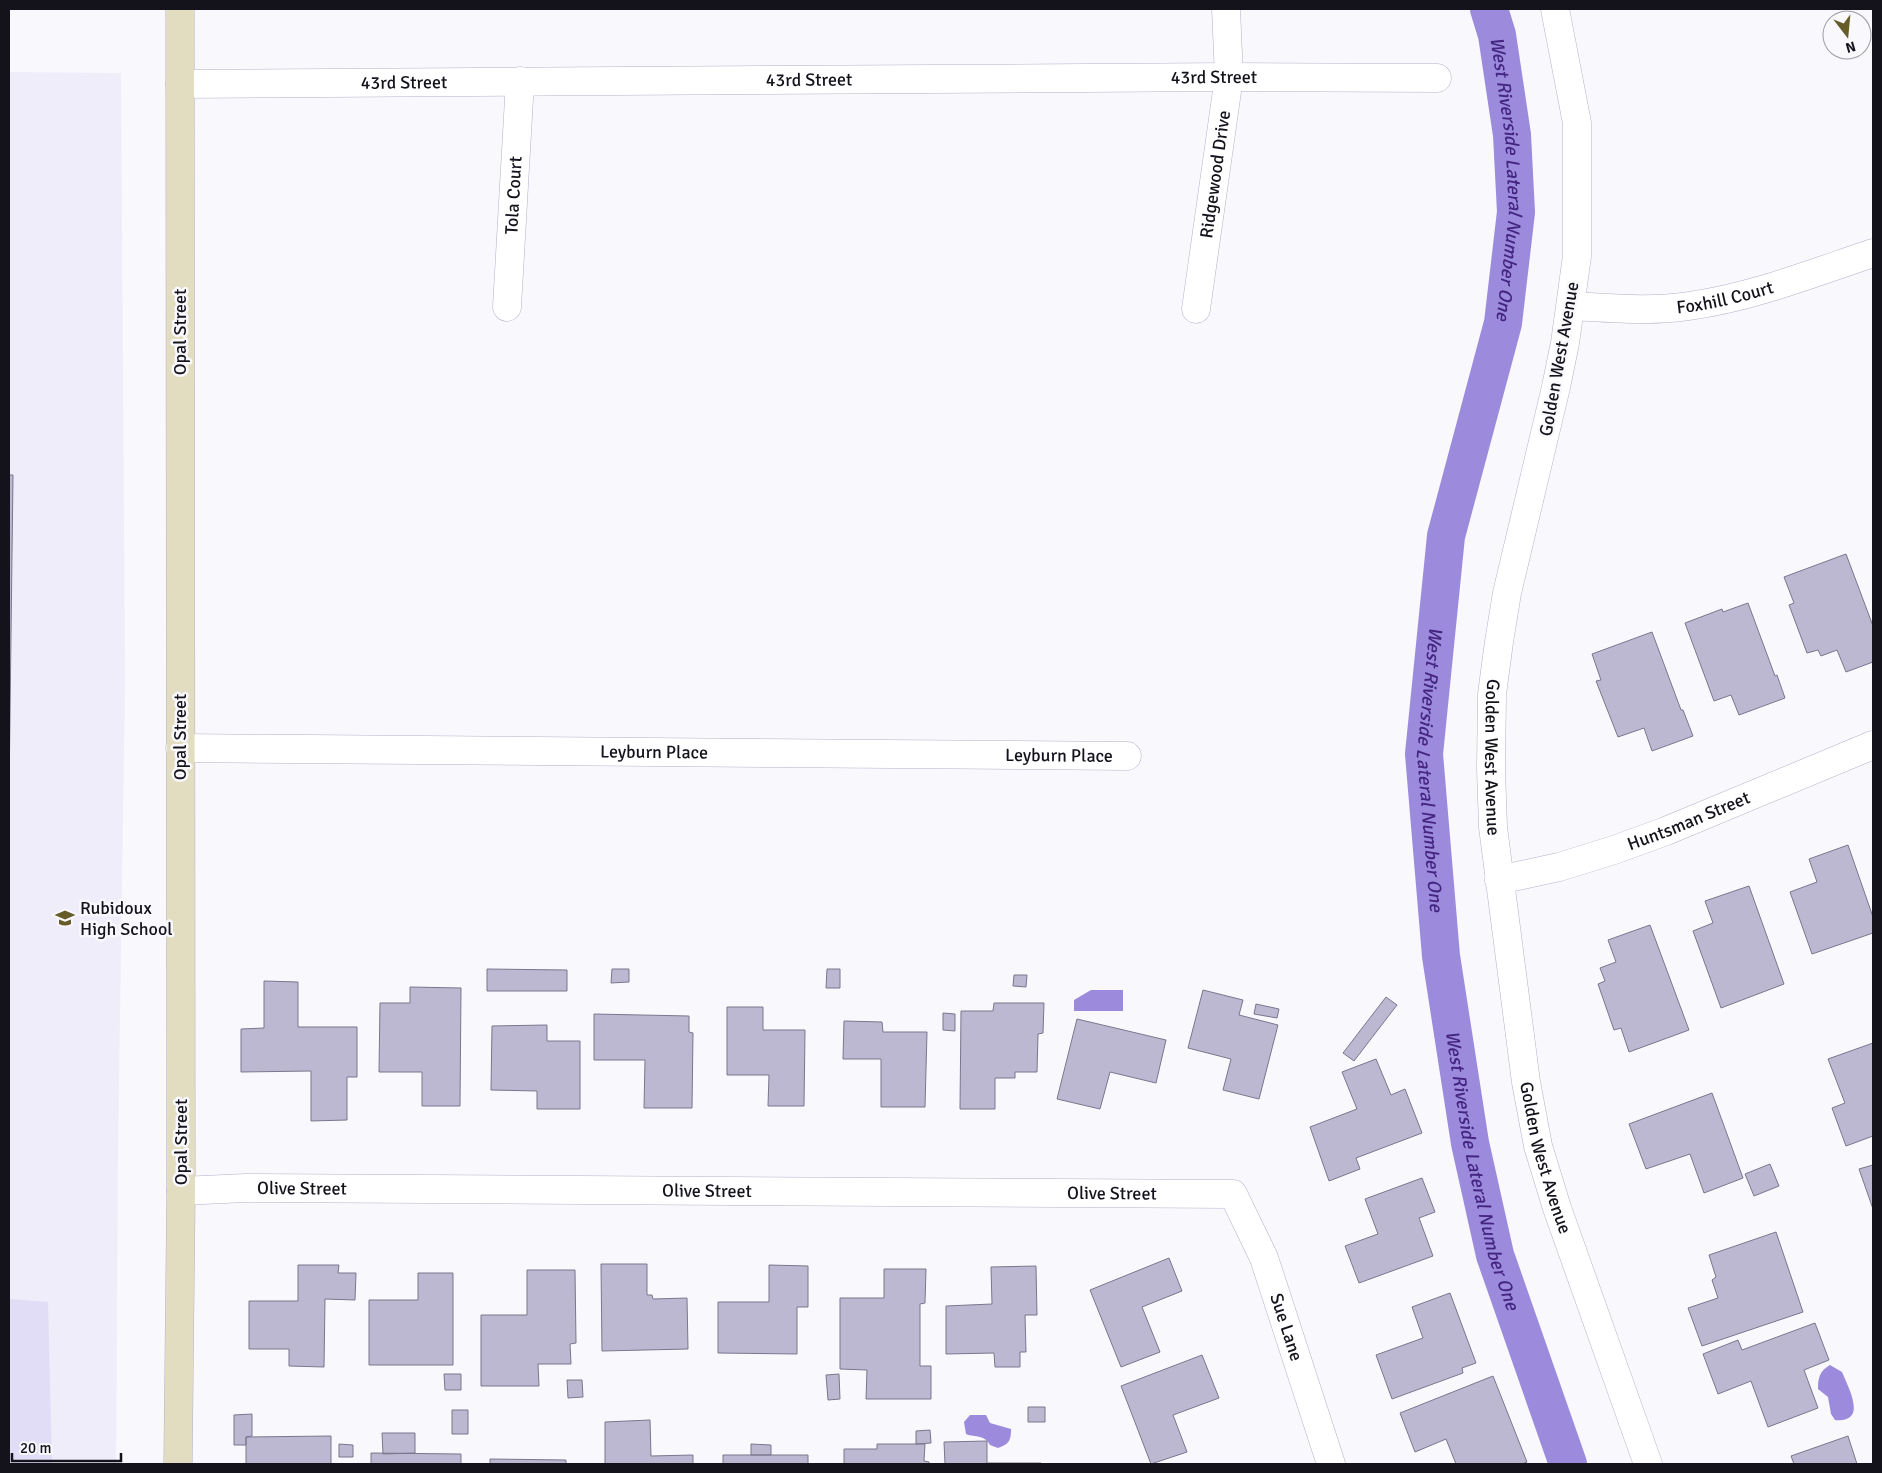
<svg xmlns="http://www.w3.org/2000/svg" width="1882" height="1473" font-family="Signika,sans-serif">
<rect width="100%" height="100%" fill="#f9f8fd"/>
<path fill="#efedfa" d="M9,72L121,73L125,682L118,1154L116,1464H9Z"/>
<path fill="#e1ddf6" d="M9,1299L48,1302L52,1464H9Z"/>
<path fill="#9c8bdc" d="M1091,990H1123V1011H1074V1000Z
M1830,1365L1842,1372C1849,1389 1868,1423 1835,1420L1831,1414L1828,1397L1818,1389C1818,1377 1820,1371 1830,1365Z
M970,1415H986L990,1423L1011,1429C1011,1441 1009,1444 998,1448L990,1445C984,1434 976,1438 966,1434L964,1422Z"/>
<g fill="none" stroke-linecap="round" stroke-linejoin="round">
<path stroke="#9c8bdc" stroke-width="38" id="s1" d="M1489,9L1497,35L1512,135L1516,212L1503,323L1446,536L1424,754L1441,956L1470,1143L1495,1255L1568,1464"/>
</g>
<path fill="#bcb8d1" stroke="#7a768d" d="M9,475H13L9,796Z
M1846,554L1873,626V662L1846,672L1837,650L1821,656L1818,650L1807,653L1789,605L1794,603L1784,577Z
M1748,603L1775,676L1777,675L1785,698L1739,715L1731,695L1714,701L1685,623L1722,609L1723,612Z
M1652,632L1681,710H1683L1693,736L1652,751L1644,728L1618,737L1596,681L1601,680L1592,654Z
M1848,845L1873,917V933L1812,954L1790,892L1817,882L1809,859Z
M1749,886L1784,984L1721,1008L1693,931L1713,923L1705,901Z
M1650,925L1689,1030L1629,1052L1621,1028L1614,1030L1598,984L1605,981L1600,968L1616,962L1608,940Z
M487,969L567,970V991H487Z
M612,969H629V982L611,983Z
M827,969H840V988H826Z
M1014,975H1027L1026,987L1013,986Z
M264,981L298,982V1027H357V1077H347V1120L311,1121V1071L241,1072V1029L264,1028Z
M410,987L461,988L460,1106H422V1072H379L380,1003H410Z
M1203,990L1243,1000L1239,1015L1278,1025L1259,1099L1223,1090L1231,1059L1188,1048Z
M1386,997L1397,1005L1354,1061L1343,1053Z
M994,1003H1044L1043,1033L1038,1034L1037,1072H1015V1078H995V1109H960L961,1011H993Z
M1256,1004L1279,1009L1277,1018L1254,1014Z
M727,1007H763V1030H805L804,1106H768L769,1075H727Z
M943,1013L955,1014V1031L943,1030Z
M594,1014L689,1016V1032L693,1033L692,1108H644L645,1060H594Z
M1077,1019L1166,1040L1156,1083L1110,1072L1100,1109L1057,1099Z
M844,1021L882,1022L883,1032H927L925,1107H881V1059H843Z
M547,1025V1041H580V1109H537V1091L491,1090L492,1026Z
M1873,1043V1136L1846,1146L1832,1108L1845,1103L1828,1059Z
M1376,1059L1391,1095L1405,1089L1422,1133L1356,1158L1360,1169L1329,1181L1310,1127L1357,1109L1342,1072Z
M1712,1093L1743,1178L1704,1193L1690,1154L1646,1169L1629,1124Z
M1770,1164L1779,1186L1754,1196L1745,1174Z
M1873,1165V1209L1859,1169Z
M1422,1178L1435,1212L1419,1218L1433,1256L1359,1283L1345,1246L1378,1234L1365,1199Z
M1776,1232L1803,1312L1702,1346L1688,1308L1718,1298L1712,1280L1716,1277L1709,1255Z
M1169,1258L1182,1291L1142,1307L1160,1352L1121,1367L1090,1290Z
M601,1264H647V1295H652L653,1299L687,1298L688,1349L602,1351Z
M298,1265H339L338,1273H356L355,1300L325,1299L324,1367L289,1366V1349H249V1301H298Z
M769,1265L808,1266V1307H797V1354L718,1353V1302H769Z
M1036,1266L1037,1315H1025L1026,1352H1020V1367H995L994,1353L946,1354V1306L992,1304L991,1267Z
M884,1269H926L925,1303L920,1304V1366H931V1399H866L867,1370L840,1369V1298H884Z
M527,1270H575L576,1343L570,1344L571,1364H538L539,1386H481V1315H527Z
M418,1273H453V1365H369V1300H418Z
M1450,1293L1476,1363L1462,1368L1463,1373L1392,1399L1376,1355L1423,1338L1412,1307Z
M1815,1323L1829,1360L1804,1370L1818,1408L1768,1427L1751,1381L1718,1394L1703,1354L1738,1340L1742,1350Z
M1202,1355L1219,1398L1173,1415L1187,1452L1151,1464L1121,1386Z
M444,1374H461V1390H445Z
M839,1374L840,1399L828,1400L826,1375Z
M1493,1376L1527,1462L1522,1464H1456L1446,1439L1415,1452L1400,1413Z
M567,1380H582L583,1397L568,1398Z
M1028,1407H1045V1422H1028Z
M452,1410H468V1434H452Z
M252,1414V1436L246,1437V1445H234V1415Z
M650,1420L651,1456L693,1455V1464H605V1422Z
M930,1430L931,1443L916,1444V1431Z
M382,1433H415V1453L383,1454Z
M331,1436V1464H246V1437Z
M1848,1436L1857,1464H1794L1791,1456Z
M987,1441V1463H1041V1464H945L944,1442Z
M339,1444L353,1445V1457H339Z
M751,1444L771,1445V1455H751Z
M877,1444H925L924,1461L929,1462V1464H844V1449H877Z
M371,1453L461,1454V1464H371Z
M723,1455H808V1464H723Z
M490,1459L566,1460V1464H490Z"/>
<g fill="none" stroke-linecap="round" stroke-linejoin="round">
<g stroke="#b5b1ca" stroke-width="29">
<g id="street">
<path id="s2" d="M1555,9L1577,123V256L1565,343L1556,387L1507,593L1499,642L1492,694L1491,769L1493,827L1526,1082L1538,1146L1557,1208L1648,1464"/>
<path id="s3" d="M180,84L1229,77L1437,78"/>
<path id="s4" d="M1571,306C1610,308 1650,312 1689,306C1753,297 1813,273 1873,253"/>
<path id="s5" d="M507,307L520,81"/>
<path id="s6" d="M1196,309L1229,77L1226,9"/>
<path id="s7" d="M180,748L1127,756"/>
<path id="s8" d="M1499,880L1559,867L1614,850L1666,831L1873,745"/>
<path id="s9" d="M181,1191L246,1188L1233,1194L1264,1258L1331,1464"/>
</g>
</g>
<g stroke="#b5b1ca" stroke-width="29">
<path id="secondary" d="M178,1464L181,1191L180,9"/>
</g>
<use href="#street" stroke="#fff" stroke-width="28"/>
<use href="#secondary" stroke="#e2ddc1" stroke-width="28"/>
</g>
<defs>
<g id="school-bare" transform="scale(1.5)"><path d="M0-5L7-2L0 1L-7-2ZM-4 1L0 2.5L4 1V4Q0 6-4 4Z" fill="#655c29" stroke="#f9f8fd" stroke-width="2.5" paint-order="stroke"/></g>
</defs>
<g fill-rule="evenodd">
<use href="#school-bare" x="65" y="918"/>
</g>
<g text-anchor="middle" stroke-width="5" stroke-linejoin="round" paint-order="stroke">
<g font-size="18" fill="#14131c" stroke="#f9f8fd">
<text dy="6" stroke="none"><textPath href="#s3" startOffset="1034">43rd Street</textPath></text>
<text dy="6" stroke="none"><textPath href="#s3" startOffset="629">43rd Street</textPath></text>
<text dy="6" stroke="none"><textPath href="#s3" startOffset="224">43rd Street</textPath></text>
<text dy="6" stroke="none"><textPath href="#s6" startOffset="136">Ridgewood Drive</textPath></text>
<text dy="6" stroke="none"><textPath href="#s5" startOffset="112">Tola Court</textPath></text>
<text dy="6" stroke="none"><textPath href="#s4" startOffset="155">Foxhill Court</textPath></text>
<text transform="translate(180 332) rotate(-90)" y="6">Opal Street</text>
<text transform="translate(1559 359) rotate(-80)" y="6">Golden West Avenue</text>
<text transform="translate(180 737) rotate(-90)" y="6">Opal Street</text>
<text dy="6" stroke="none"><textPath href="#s7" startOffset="474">Leyburn Place</textPath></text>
<text dy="6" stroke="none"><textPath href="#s7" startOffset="879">Leyburn Place</textPath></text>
<text dy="6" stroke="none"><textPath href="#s2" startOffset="759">Golden West Avenue</textPath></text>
<text dy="6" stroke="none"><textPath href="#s8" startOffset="199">Huntsman Street</textPath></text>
<text transform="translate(181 1142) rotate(-90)" y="6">Opal Street</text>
<text dy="6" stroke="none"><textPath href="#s2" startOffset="1164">Golden West Avenue</textPath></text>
<text dy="6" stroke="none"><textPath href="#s9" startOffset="121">Olive Street</textPath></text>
<text dy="6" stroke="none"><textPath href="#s9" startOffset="526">Olive Street</textPath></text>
<text dy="6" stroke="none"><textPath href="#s9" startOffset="931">Olive Street</textPath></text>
<text dy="6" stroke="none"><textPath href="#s9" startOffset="1196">Sue Lane</textPath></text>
</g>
<g font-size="18" fill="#14131c" stroke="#f9f8fd" text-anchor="start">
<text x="80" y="914">Rubidoux<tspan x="80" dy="21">High School</tspan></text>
</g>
<g font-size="19" font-style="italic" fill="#442582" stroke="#f9f8fd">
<text dy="7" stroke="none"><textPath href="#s1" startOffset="172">West Riverside Lateral Number One</textPath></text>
<text dy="7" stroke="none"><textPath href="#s1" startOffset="772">West Riverside Lateral Number One</textPath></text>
<text dy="7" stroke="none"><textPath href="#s1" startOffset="1178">West Riverside Lateral Number One</textPath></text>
</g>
</g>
<rect width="1882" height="1473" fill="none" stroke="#14131c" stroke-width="20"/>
<g transform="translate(1847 35) rotate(164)"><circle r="24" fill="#f9f8fd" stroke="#9d9ca3"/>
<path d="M0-4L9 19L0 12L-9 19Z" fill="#655c29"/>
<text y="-8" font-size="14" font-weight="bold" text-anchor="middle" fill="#14131c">N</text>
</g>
<path d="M12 1453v8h109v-8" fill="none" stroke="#14131c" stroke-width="2.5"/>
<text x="20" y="1453" font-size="15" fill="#14131c" stroke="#f9f8fd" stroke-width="4" paint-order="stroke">20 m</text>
</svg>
